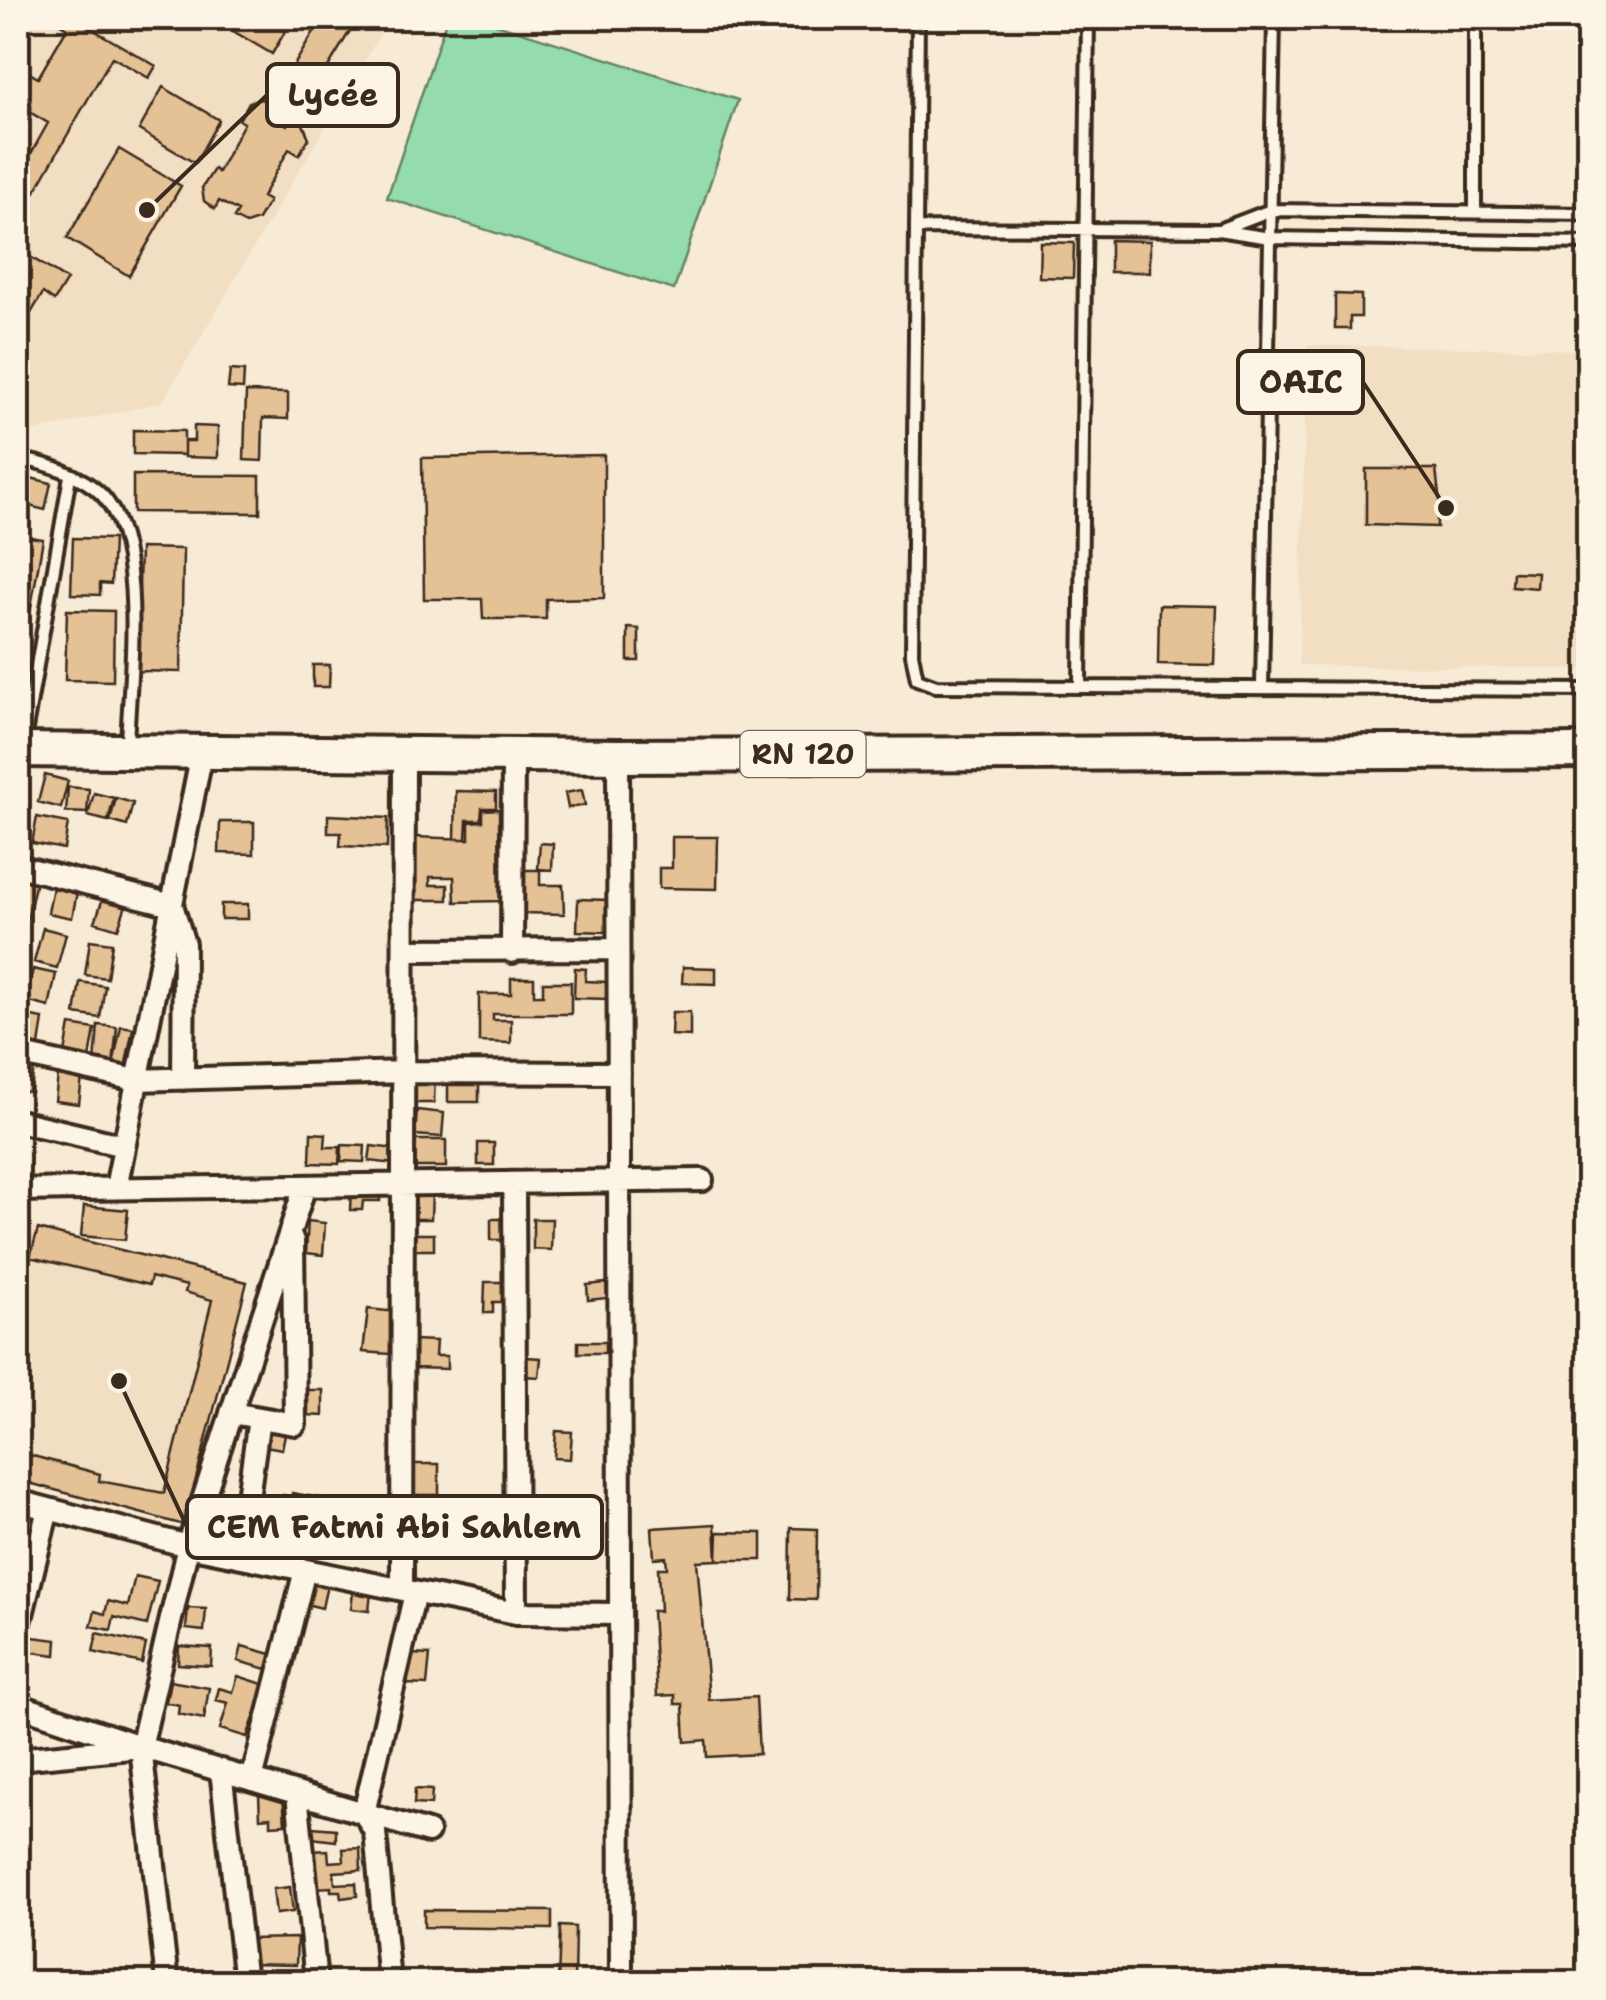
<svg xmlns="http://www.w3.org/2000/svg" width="1606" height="2000" font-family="'Shantell Sans',sans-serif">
<rect width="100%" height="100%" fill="#f7ebd5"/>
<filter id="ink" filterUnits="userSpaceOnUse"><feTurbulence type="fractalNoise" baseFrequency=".01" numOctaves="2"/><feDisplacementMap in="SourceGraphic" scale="20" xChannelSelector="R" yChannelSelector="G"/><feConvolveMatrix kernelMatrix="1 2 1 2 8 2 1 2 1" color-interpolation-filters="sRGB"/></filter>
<g filter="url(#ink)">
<path fill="#f2dec2" d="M18,18H390L162,402L18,435Z
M1307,345L1588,350V669L1299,665Z
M27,1226L247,1282L184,1525L18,1480V1262Z"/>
<path fill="#94dcab" stroke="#688364" stroke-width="2.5" d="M447,18H477L738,100L674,290L387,198Z"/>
<path fill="#e5c196" stroke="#3b2a1e" stroke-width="2.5" d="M50,18H73L156,66L149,78L112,57L25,209L18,204V177L48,123L18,105V66L38,78L67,28Z
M234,18H293L272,54L228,28Z
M322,18L356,21L319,82L293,67Z
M163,87L219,120L195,163L139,130Z
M261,99L274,106L269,114L287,125L291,116L302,122L309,138L299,155L289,149L262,197L269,201L258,220L246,224L234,218L238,211L219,201L215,209L204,201L202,188L214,169L218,172L244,123L239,120L249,102Z
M119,149L181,186L129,276L67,238Z
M1110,240L1150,241V272H1110Z
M1040,242L1074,243L1073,278L1039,277Z
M18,249L67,280L54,301L43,293L18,335Z
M1335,294L1361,295V317H1350V329H1335Z
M230,370L244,371L243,389L228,388Z
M246,392L288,393V419L263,418L262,461L244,460Z
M194,426L218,427V458L184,457V441H194Z
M133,430L184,431V455L133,454Z
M604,455V598L546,599V619H483L482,599H424L422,458Z
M1366,469H1436L1441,513L1437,512V527L1366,525Z
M18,475L51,483L45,510L18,503Z
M133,475L260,476V513L133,512Z
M18,535L43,539L19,675H18Z
M73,538L113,539L111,584L100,583V595L71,594Z
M140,548L183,549L181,672L137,671Z
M1513,572L1538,573L1537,588L1512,586Z
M1159,605L1217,606L1215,665L1158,664Z
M67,610L114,611L113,681L65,680Z
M628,628L639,629V661H628Z
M313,665H330L329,687H313Z
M45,775L68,781L61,808L38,802Z
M68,787L89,789L87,813L66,812Z
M582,790L585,805L568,808L565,793Z
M456,791L496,792V808H482L481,820H467L466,839H455Z
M94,793L114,798L108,821L88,816Z
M116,798L133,803L127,826L110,821Z
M499,809L500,901L455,902L454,877H430V885H448V900H414V837L469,839V822L483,821V810Z
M328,815L388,818L387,848L340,846L341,833H328Z
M37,817L68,823L64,849L32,843Z
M220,822H254V854L219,853Z
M672,837H718L717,889L659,888V868H672Z
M540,843L553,844L552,870L538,869Z
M521,870H540V885H563L564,914L521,913Z
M19,878L36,881L27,921L18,919Z
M53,887L77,892L72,918L48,913Z
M103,898L126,905L118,929L95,922Z
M578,899L608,900L607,932L577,931Z
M221,904H248V919H221Z
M43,928L66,934L57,968L34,962Z
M90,940L112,943L107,978L85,975Z
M683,967L716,968V984L682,983Z
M575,968L586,969L585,981L607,982V999L574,998Z
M33,969L56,974L49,1007L26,1001Z
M511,978H534V995H543V982H571V1014H493V1020H511V1043L479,1042V994H511Z
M80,982L105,986L100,1018L75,1014Z
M672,1012H690V1036L671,1035Z
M21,1015L43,1019L39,1046L18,1043Z
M70,1025L95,1029L90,1058L65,1053Z
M98,1025L117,1027L113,1065L95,1063Z
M121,1026L133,1028L125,1068L113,1065Z
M18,1064L34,1066L31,1092L18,1091Z
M448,1070H479V1102H448Z
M58,1075L82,1077L79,1104L55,1101Z
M412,1075H435L434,1103H411Z
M417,1110L444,1113L442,1137L415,1135Z
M311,1133L326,1134L325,1147H340L339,1164L310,1163Z
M413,1140H446V1167H412Z
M478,1143H494V1165H478Z
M342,1145L365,1146L364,1162L341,1161Z
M371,1146L396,1149L395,1164L369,1161Z
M351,1189L380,1190V1201H363L362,1210H350Z
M415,1191H432L431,1219H415Z
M84,1206L128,1210L125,1240L81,1236Z
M491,1219H505L504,1240H491Z
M533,1219H552L551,1250L533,1249Z
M308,1221L325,1223L323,1255L306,1253Z
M38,1229L247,1282L184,1525L18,1480V1452L100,1474L99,1481L164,1493L212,1300L185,1292L187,1286L151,1277L149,1285L30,1257Z
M413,1234H434V1250H413Z
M485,1282H503L502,1302H493V1313H484Z
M606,1283L607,1298L588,1300L587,1285Z
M368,1309L398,1312L390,1354L363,1352Z
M413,1340L436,1341L435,1356H447V1369L412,1368Z
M578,1342H605V1353H578Z
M525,1357L541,1358L539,1377L523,1376Z
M308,1390H323V1416L308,1415Z
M271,1421L287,1424L282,1449L265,1446Z
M556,1431L572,1432L570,1459L554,1458Z
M414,1464H439V1495H413Z
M292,1493L327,1499L318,1547L275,1539L283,1495L292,1497Z
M480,1524L498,1525L497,1560H478Z
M715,1524L717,1560L697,1561L709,1700L756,1697L759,1754L707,1757L706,1740L685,1742L683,1704H675V1695L657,1696L652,1611H660L658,1568H667L666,1557L654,1558L652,1528Z
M791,1528L817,1529L816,1600L790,1599Z
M718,1532L762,1533V1560H717Z
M313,1573L329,1576L322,1608L306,1604Z
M135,1576L158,1581L147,1625L114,1617L111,1630L91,1626L95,1611L105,1614L108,1601L128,1606Z
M354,1581L372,1583L369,1611L351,1609Z
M188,1608L206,1609L204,1631L186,1629Z
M97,1633L146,1644L142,1663L93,1652Z
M25,1636L57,1640L56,1655L23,1651Z
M179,1646L212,1648L211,1666L178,1664Z
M242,1646L271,1654L267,1669L238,1661Z
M409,1654L430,1655L427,1685L407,1684Z
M238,1676L266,1685L247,1737L220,1729L228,1703L216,1700L219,1688L233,1692Z
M170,1681L209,1688L204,1719L178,1714L179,1705L166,1702Z
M415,1789L432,1790L431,1805L414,1804Z
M283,1793L285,1824L271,1825V1817L260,1818L259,1795Z
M312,1827L336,1829V1841L311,1838Z
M360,1848L361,1870L334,1872L335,1884L356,1883L357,1896L341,1898L340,1891H331V1887L316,1888L313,1851L328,1850L329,1862L344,1861L343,1849Z
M290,1887L293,1912L276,1914L273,1889Z
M424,1910L552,1911V1929L424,1927Z
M560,1926L575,1927L574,1982H558Z
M297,1938L296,1965L249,1964V1939Z"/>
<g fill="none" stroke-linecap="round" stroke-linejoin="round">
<g stroke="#3b2a1e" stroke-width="18">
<path id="lane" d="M918,18L912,654L917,679L936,686L1588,690
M1475,18V211
M916,228L1218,230L1270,238L1588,243
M1219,230L1271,210L1588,214
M18,459C44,462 83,475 102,495C148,544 129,681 127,745
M1080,687L1088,18
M1262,688L1274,18
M23,746L70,476"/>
</g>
<g stroke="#3b2a1e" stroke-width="28">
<path id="street" d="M618,756L621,1982
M18,866L172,905L184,944L183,1079
M405,950L618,949
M512,952L513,755
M18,1054L136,1080L406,1072L619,1073
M18,1121L124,1146
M514,1183L516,1613
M116,1188L202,752
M18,1190L702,1180
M231,1413L295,1424L293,1241
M18,1501L188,1546L516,1613L620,1614
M240,1556L259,1418
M402,1589L404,754
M18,1631L48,1509
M18,1705L134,1744
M18,1759L141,1747L428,1832
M221,1770L245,1982
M252,1780L305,1570
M297,1793L316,1982
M167,1982L141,1747L188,1546L305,1186
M389,1982L375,1832L364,1813L415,1593"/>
</g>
<g stroke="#3b2a1e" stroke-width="40">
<path id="primary" d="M18,750L618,756L1588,751"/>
</g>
<use href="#lane" stroke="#fcf5e5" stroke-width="10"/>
<use href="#street" stroke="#fcf5e5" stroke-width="20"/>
<use href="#primary" stroke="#fcf5e5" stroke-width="32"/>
</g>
</g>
<g text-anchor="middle" stroke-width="9" stroke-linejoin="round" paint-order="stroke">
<rect fill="#fcf5e5" stroke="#75675a" stroke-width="2.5" x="740.5" y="731" width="125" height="46" rx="8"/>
<g font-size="28" font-weight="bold" fill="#3b2a1e">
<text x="803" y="764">RN 120</text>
</g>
</g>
<path fill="none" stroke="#3b2a1e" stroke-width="4" d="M147 210L267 95M1446 508L1363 382M119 1381L187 1527"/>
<g fill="#3b2a1e" stroke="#fcf5e5" stroke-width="4">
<circle cx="147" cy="210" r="10"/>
<circle cx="1446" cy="508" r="10"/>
<circle cx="119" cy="1381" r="10"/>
</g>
<g fill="#fcf5e5" stroke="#3b2a1e" stroke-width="4">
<rect x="267" y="64" width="131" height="62" rx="10"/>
<rect x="1238" y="351" width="125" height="62" rx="10"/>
<rect x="187" y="1496" width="415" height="62" rx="10"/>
</g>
<g font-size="32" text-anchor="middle" font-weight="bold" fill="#3b2a1e">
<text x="333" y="106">Lycée</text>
<text x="1301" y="393">OAIC</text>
<text x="394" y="1538">CEM Fatmi Abi Sahlem</text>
</g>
<rect width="1606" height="2000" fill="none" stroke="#fcf5e5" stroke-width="60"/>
<rect x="30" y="30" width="1546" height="1940" fill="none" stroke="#3b2a1e" stroke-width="4" filter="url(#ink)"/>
</svg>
